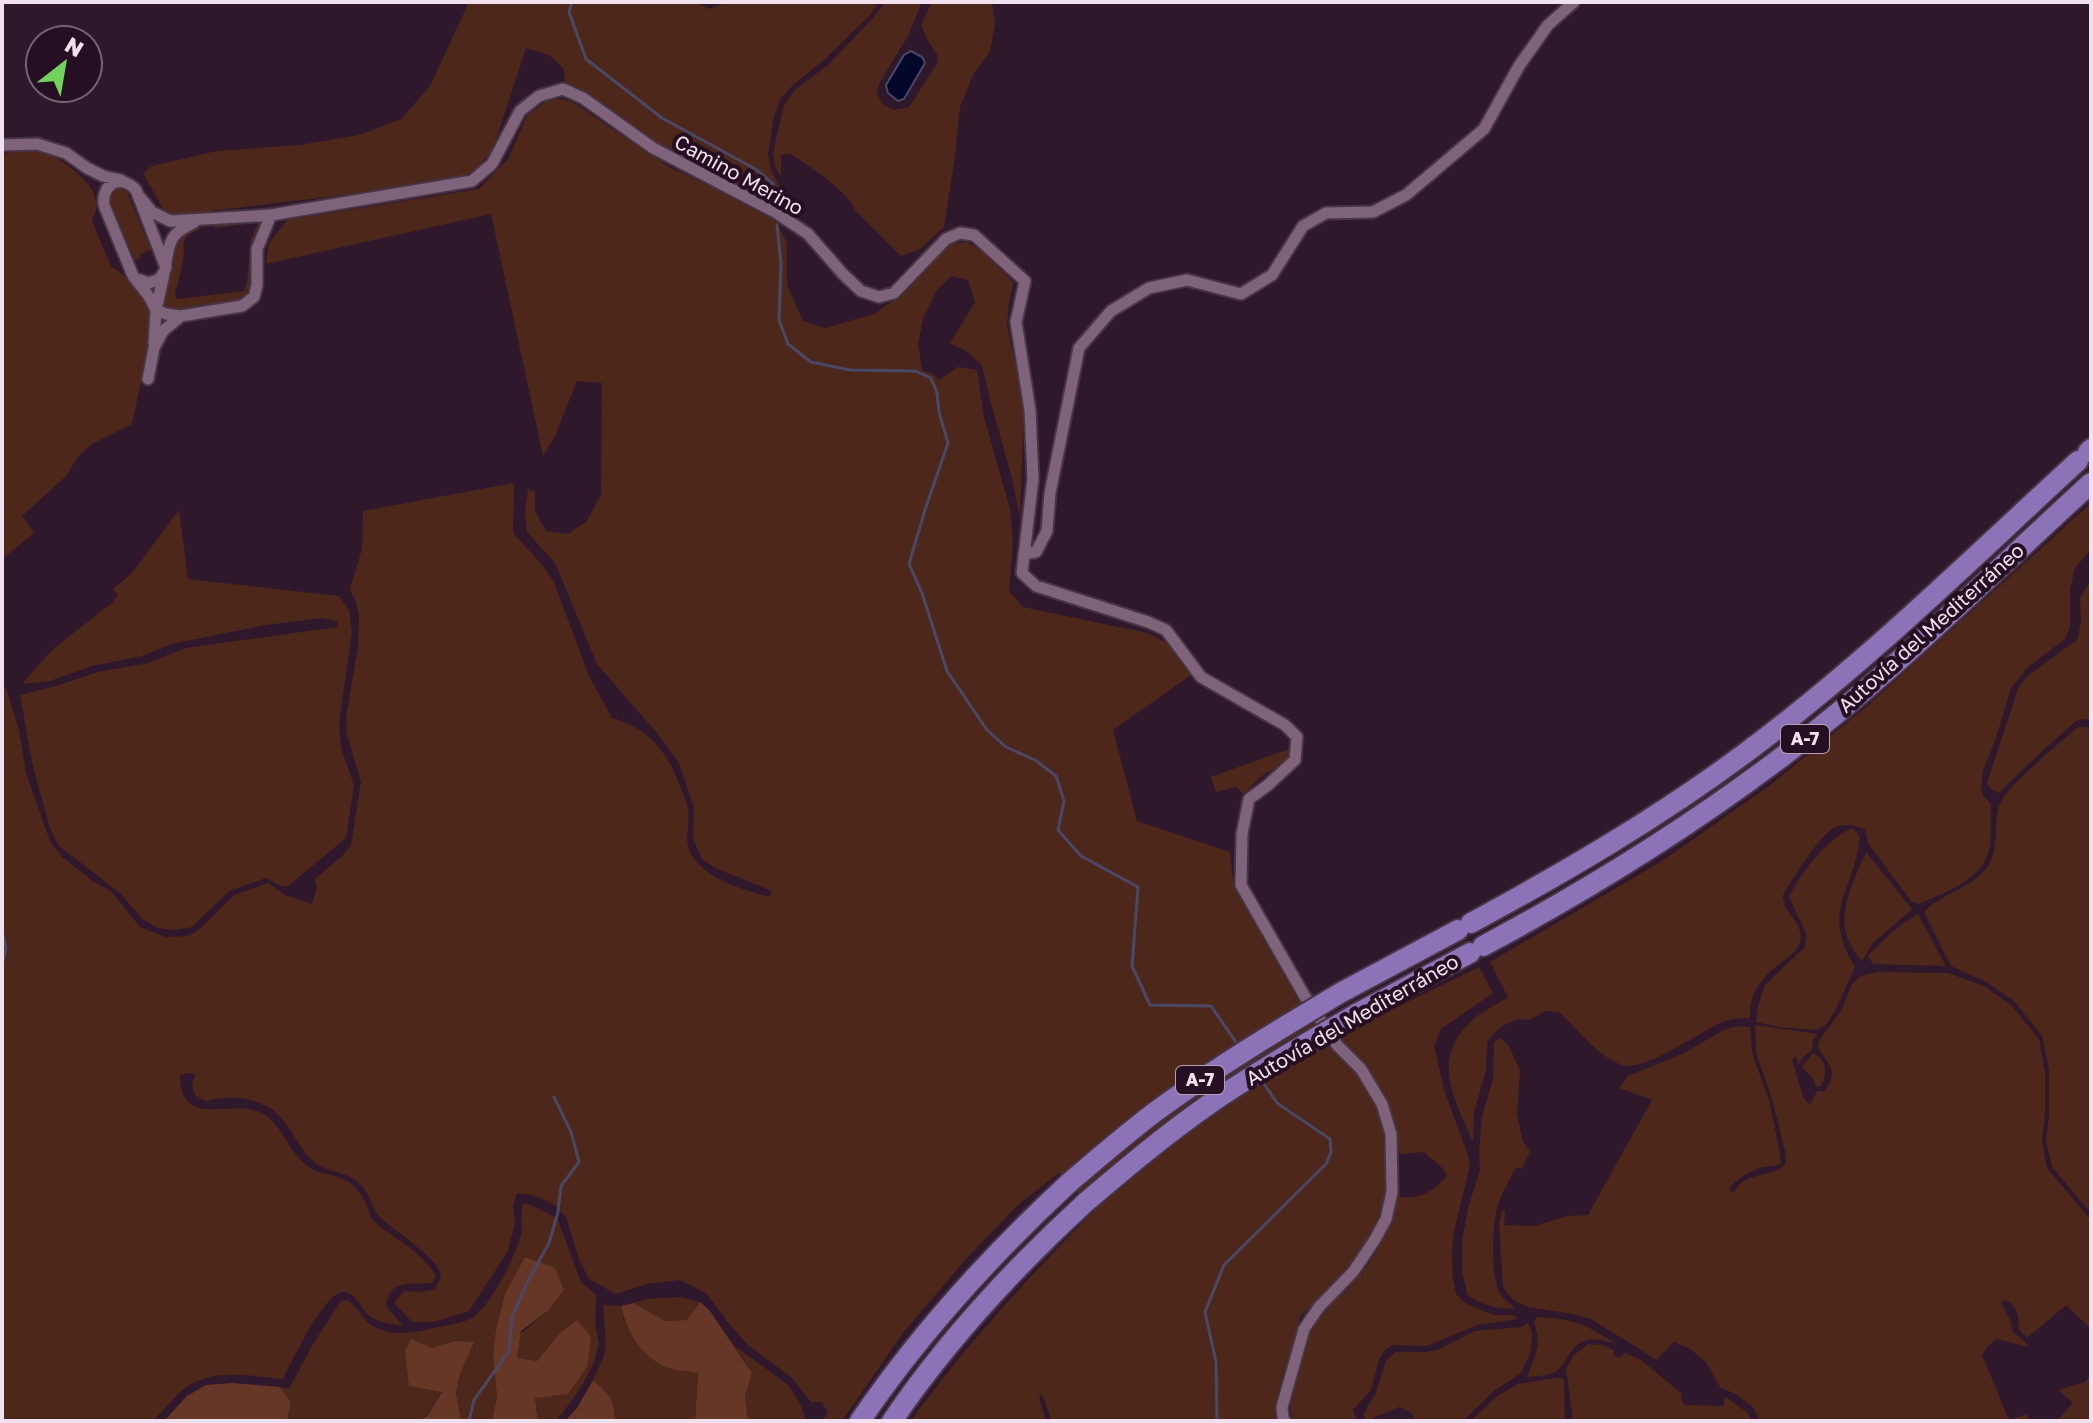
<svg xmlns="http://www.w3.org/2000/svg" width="2093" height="1423" font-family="'Golos Text',sans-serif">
<rect width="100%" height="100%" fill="#30182c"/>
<path fill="#4c271a" d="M469,2H697L709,9L727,2H879L870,15L825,59L793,85L781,98L774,116L768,154L771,171L781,188V210L694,164L643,134L565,81L564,69L549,55L526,48L493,149L471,176L419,186L167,216L143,173L152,166L217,151L300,145L359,135L401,119L430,86Z
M885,2H922L908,36L880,82L877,91L881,103L893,110L909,107L937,64L938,56L927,39L921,25L932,2H992L995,24L990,52L974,73L960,107L955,156L944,227L920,249L901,256L856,211L847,197L827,179L791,154L781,155V177L775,166L773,153L784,105L795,90L829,64L872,19Z
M551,98L571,101L669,167L716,189L777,222L787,243V285L803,321L825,328L874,314L896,299L948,244L967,242L982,251L1014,283L1009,302L1007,325L1024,406L1020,518L1013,482L990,400L982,365L966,351L950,343L975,302L968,280L951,276L937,290L923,319L918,344L922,370L933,374L939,380L958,367L977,370L984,417L1010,509L1013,543L1009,591L1023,607L1147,633L1167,643L1191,675L1113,730L1137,821L1230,852L1233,880L1245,907L1298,1000L1330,1043L1345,1059L1367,1090L1384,1128L1387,1169L1383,1204L1373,1231L1352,1267L1300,1317L1277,1397L1279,1421H1052L1042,1394L1039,1397L1046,1421H911C965,1345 1029,1277 1094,1211L1060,1172L1018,1205L966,1259L903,1333L842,1421H822L828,1413L822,1402H811L791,1377L748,1345L731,1326L706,1293L680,1280L647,1284L616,1294L589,1279L579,1259L566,1217L553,1204L533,1195L517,1193L513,1206L515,1223L508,1251L469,1311L434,1322H412L394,1303L404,1291L420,1292L435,1289C438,1284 442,1278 440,1272C435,1257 394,1230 381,1218C371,1209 370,1193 358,1182C345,1171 325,1172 314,1162C297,1147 290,1122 271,1109C250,1096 229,1095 206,1101L195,1095L192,1085L195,1074L187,1073L180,1076C181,1131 232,1097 262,1113C282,1125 288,1150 305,1164C319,1176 330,1172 345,1180C356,1185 363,1196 368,1208C369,1211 370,1216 372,1219C377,1226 389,1232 396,1238C410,1247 428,1261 436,1276L432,1283C410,1285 389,1278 386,1306L403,1326C392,1324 377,1323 368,1315C361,1308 357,1296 347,1292C327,1285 291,1364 283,1379C248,1376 208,1366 179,1393C170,1402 162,1412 153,1421H2V684L6,688L19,730L26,773L50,841L61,856L94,882L111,891L140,927L166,937L189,936L201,928L234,895L268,883L285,895L312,904L317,887L315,879L342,856L351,845L361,782L347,734L346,717L358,646L359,618L356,602L350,589L362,549L363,511L514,483L513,533L544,567L554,582L589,676L612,718C651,729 669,754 682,791C684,797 687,803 688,809C691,829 680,843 697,862C715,883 744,889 769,897L772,891L715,868L702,859L693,839L694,808L679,763L657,733L597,664L555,563L527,532L525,512L528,490L535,491V511L546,531L568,534L587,521L601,494L602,383L577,381L555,436L543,456L491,214L266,264L268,245L287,220L479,189L508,159L527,116Z
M39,148C59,159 100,182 96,208C96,213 93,217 92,221L111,266L122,274L143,295L148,310V349L132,424L92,444L77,458L66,476L22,516L34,533L2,559V154Z
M120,186L127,192L151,250L140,254L141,258L135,260L110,200L111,189Z
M258,219L262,222C259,227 255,233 254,239C248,260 261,284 243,300L173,311L165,307L162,296L174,269V243L189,228L198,227L199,230C177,237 186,245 183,261C181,271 178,282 175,292L176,298L179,299L244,291L247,283L251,239L259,222L215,228L214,224Z
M2091,503V549L2075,568L2070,589V628L2065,639L2028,667L2011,688L1995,741L1983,770L1981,788L1983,796L1991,804C1990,819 1992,836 1989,850C1982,881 1944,892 1919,904L1911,901L1868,843L1865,829C1855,826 1844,823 1834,828C1820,834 1791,881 1783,895C1782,913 1805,923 1800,941C1798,950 1791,955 1784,960C1763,977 1750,988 1750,1018C1739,1018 1729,1019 1720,1023C1698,1033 1641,1075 1619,1064C1595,1053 1578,1030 1559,1012L1546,1011L1529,1020L1518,1019L1500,1027L1488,1040L1486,1058V1071L1474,1112L1473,1142C1453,1096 1429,1056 1476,1017C1486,1009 1498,1004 1508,997L1490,962L1662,861L1769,786L1865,708Z
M179,510L188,579L339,596L349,610L352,632L339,723L341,748L354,785L346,838L288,886L283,887L266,878L229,891L192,927L175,930L158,928L142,919L120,893L59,846L50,828L33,767L20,695L56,686L98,672L148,663L186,648L338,627L337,621L321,618L266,625L172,644L142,656L92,666L50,681L22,684L53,649L112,603L118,595L113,589L132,573Z
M2091,580V720L2082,719L2075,722L2042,751L1999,793L1991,789L1987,783L2018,689L2026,677L2077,640L2081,623L2080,598Z
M2078,727H2088L2091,729V1213L2052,1167L2046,1140L2049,1116V1069L2042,1036L2013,1000L1986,982L1951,966L1924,912C1943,892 1971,890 1988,866C1999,850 1994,824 1999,806C2004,788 2061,742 2078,727Z
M1289,749L1291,754L1286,763L1264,774L1243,794L1236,787L1216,792L1211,777Z
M1850,829H1854L1860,837C1854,892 1820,910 1855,967L1837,1007L1826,1025L1816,1030L1779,1027L1756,1022L1758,1006L1765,985L1805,947L1806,933L1789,897C1799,875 1827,839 1850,829Z
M1866,852L1912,909L1872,944L1862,961C1829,926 1850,889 1866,852Z
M1918,914L1946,966L1873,964L1868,956C1883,940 1899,924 1918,914Z
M1479,967L1493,993L1441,1029L1434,1046L1445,1093L1467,1152L1470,1166L1454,1231L1452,1251L1453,1279L1456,1294L1465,1303L1481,1310L1494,1315H1513L1518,1319L1477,1325L1427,1346L1393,1345L1385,1350L1379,1360L1371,1390L1353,1410L1357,1421H1294C1290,1414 1290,1405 1292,1397C1293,1384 1307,1334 1313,1325C1323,1309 1340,1298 1352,1284C1374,1259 1393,1229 1398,1196C1418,1202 1435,1190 1447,1176C1443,1165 1432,1160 1424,1152L1400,1154C1387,1100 1378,1078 1339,1038L1362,1024Z
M1877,972L1948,973L1984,986L2011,1005L2039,1039L2045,1072V1115L2042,1141L2047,1168L2091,1220V1329L2066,1305L2027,1338L2019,1329C2019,1317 2018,1305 2005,1300L2001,1303L2011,1322L2012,1331L2028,1345V1347L1997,1339L1988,1346L1982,1355L2009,1420L2027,1414L2029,1421H1760L1753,1407L1737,1395L1720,1387L1706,1362L1689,1348L1680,1345L1674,1341L1657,1360L1591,1319L1573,1314L1528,1307L1513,1300L1503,1287L1499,1223L1502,1210L1505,1211L1504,1225L1534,1226L1568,1216L1588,1215L1652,1100L1619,1088L1628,1076L1684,1053L1722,1031L1736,1026L1750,1027L1752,1053L1769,1100L1780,1153L1781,1164C1773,1167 1767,1166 1759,1168C1748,1171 1737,1180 1729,1188L1731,1192L1735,1191C1745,1171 1772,1179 1786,1163L1785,1151L1772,1099L1756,1053L1755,1025L1818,1034L1813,1041L1812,1050L1804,1056L1798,1065L1796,1056L1792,1060L1803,1097L1810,1105L1817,1091H1824C1840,1071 1828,1065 1818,1047L1820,1039L1841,1011L1852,984L1861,976Z
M1501,1038L1510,1048L1520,1071L1517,1114L1523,1142L1530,1151L1522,1169L1516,1167C1510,1180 1501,1194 1497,1208C1492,1226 1490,1279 1501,1295C1504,1300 1511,1304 1515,1308C1496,1310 1484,1305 1468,1296L1462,1272V1241L1468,1208L1480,1170L1479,1153L1482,1116L1493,1079L1494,1042Z
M1813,1053C1827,1060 1828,1073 1821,1086L1816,1087L1812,1077L1802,1067Z
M524,1203L531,1205L557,1218L581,1282L596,1295L595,1322L599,1344L593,1365L580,1389L561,1415L553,1421H538L535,1398L559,1334L537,1361L517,1358L520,1334L549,1310L564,1290L493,1354L497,1397L492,1421H461L456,1393L460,1374L473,1342L455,1341L432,1348L411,1340L442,1391L426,1416L417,1421H287L291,1402L280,1387L289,1389L313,1344L341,1301L347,1300C358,1306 362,1320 373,1326C392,1337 414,1333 434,1328C445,1325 460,1324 470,1319C490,1309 516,1255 521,1234C523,1223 519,1214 524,1203Z
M679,1297L700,1302L687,1320L665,1321L634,1303L647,1299Z
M603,1305L621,1306L624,1320L671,1369L698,1372L695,1421H615C615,1399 609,1394 593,1380L603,1358L606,1347Z
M1537,1317C1570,1318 1589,1325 1616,1344C1593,1337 1580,1336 1566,1359C1563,1365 1559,1371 1553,1373C1546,1376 1535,1376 1527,1377C1535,1354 1542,1348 1534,1322Z
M1528,1323L1532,1333L1531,1351L1521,1373L1494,1391L1463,1421H1412L1414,1418L1412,1413L1399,1407L1371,1419H1366L1363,1415L1376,1392L1386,1361L1395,1352H1426L1437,1350L1475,1331L1522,1327Z
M1588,1344L1603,1345L1614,1350V1355L1618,1358L1626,1353L1641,1360L1682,1394L1681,1399L1684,1405L1724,1406V1397L1727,1398L1748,1413L1751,1421H1573L1566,1369L1573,1356Z
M735,1346L788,1385L801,1405L806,1421H748L745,1396L752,1373Z
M2091,1375V1421H2057L2073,1403L2058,1390L2085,1382Z
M1555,1378H1562L1564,1381L1565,1421H1471L1496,1397L1518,1384Z"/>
<path fill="#663726" d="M525,1257L555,1268L564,1290L549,1310L521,1331L517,1358L537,1361L559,1334L577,1320L591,1337L587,1367L568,1394L535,1398L538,1421H492L497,1397L493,1354L496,1330L505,1294Z
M700,1302L710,1311L752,1373L745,1396L748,1421H695L698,1373C689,1371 680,1371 672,1369C644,1361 627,1333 621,1306L634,1303L665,1321L687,1320Z
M411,1339L432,1348L455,1341L474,1342L460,1374L456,1393L461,1421H417L427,1416L442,1392L409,1386L405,1351Z
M593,1380C609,1394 615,1399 615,1421H565L577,1408Z
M232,1383L280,1387L291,1402L287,1421H164L187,1396L206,1385Z"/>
<path fill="#02072b" stroke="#4a4866" stroke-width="2" d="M911,51L922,57L925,63L904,99L898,101L888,93L886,85L904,55Z"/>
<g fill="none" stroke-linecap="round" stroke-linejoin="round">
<path stroke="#4a4866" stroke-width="3" d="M572,2L569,12L586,59L662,118L757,170L773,184L777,206
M777,225L781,263L779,320L788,344L811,362L850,370L915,371L931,378L937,393L939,412L948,443L925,510L909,564L922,593L947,671L987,730L1006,747L1035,760L1056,776L1064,801L1058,830L1081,856L1138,887L1132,966L1150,1005L1211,1006L1238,1045
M2,930L6,949L2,964
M469,1421L474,1400L509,1351L512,1317L528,1281L549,1243L558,1212L561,1186L579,1162L571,1132L554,1097
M1217,1421L1216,1362L1205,1312L1224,1265L1326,1164L1331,1152L1330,1139L1277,1103L1262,1081"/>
<g stroke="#473444" stroke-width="15">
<path id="street" d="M2,145L37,144L66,153L87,168L103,176L121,180
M138,195L152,212L170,221L271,215L472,181L492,164L520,111L539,96L563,89L583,98L653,148L775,212L808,234L843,274L861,291L879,297L894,293L946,239L960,233L974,235L1025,281L1016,322L1030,410L1033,479L1022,573L1036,586L1148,622L1166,630L1201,677L1285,725L1297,737L1295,760L1268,785L1249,799L1242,834L1241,885L1304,995L1337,1045L1361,1069L1382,1104L1391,1134L1392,1192L1386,1219L1374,1241L1353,1272L1319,1307L1304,1329L1282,1407L1283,1418L1285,1421
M166,263C169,239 173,232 195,222
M137,279L149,283L160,279L166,268L136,190C121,173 101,184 104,205L133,276L150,298L156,310L166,314L181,316
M154,343L156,310L164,274
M148,379L154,348L163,331L181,316L242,306L254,297L257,285V249L271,215
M1024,554L1036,552L1047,531L1050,493L1079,348L1111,311L1149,288L1187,280L1241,294L1272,275L1303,226L1326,213L1373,212L1406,195L1484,129L1519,66L1548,25L1574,2"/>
</g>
<g stroke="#473444" stroke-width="24">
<path id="highway" d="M2088,452L2091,449
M1471,923C1565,872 1658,818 1744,754C1863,666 1969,561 2078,461
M1483,946C1601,883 1714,812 1819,728C1914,652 2001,565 2091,483
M1342,992L1458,930
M1356,1014L1470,953
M860,1421C920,1333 991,1255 1070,1182
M892,1421C947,1340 1014,1268 1086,1202"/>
</g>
<use href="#street" stroke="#7f637a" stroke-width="11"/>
<use href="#highway" stroke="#8c73b8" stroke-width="20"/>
<g stroke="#473444" stroke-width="24" stroke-linecap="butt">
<path id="highway-bridge" d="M1070,1182C1098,1158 1126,1134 1155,1112C1215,1068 1278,1030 1342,992
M1086,1202C1126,1168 1165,1135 1208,1105C1255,1072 1306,1044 1356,1014"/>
</g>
<use href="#highway-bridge" stroke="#8c73b8" stroke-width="20"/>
</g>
<g text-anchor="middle" stroke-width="8" stroke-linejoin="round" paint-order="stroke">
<g fill="#260f22" stroke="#b4a2b1" stroke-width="2">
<rect x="1781" y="725" width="48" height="28" rx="6"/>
<rect x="1176" y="1066" width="48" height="28" rx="6"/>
</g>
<g font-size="18" font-weight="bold" fill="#f1e1ee">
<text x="1805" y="745">A-7</text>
<text x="1200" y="1086">A-7</text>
</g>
<g font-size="20" fill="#f1e1ee" stroke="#260f22">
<text transform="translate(739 175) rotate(29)" y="7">Camino Merino</text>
<text transform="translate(1931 628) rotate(-42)" y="7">Autovía del Mediterráneo</text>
<text transform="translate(1352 1020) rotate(-30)" y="7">Autovía del Mediterráneo</text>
</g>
</g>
<rect width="2093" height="1423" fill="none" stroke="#f1e1ee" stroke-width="8"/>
<g transform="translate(64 64) rotate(31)"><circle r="38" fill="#260f22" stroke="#776374" stroke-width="2"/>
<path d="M0-6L14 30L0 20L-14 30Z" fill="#73d25d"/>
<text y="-12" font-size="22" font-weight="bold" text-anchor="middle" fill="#f1e1ee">N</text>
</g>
</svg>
